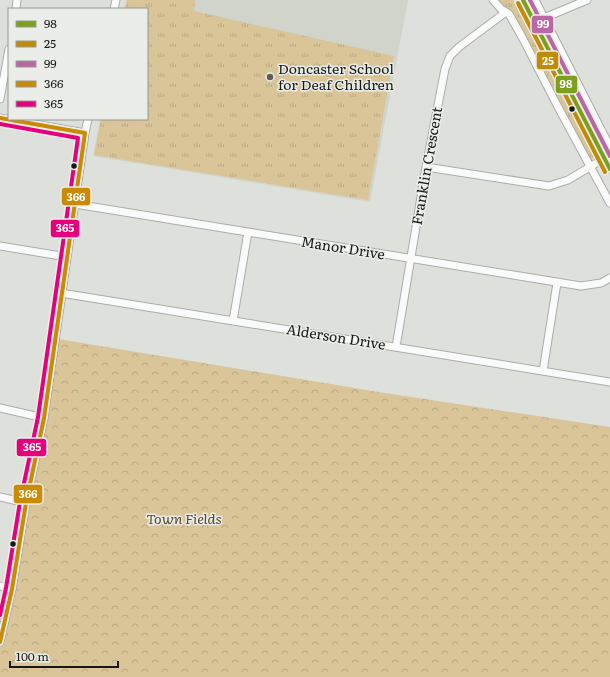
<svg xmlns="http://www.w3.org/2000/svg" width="610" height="677" font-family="Literata,serif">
<defs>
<pattern id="grass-tufts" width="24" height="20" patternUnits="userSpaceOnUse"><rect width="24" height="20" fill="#dac598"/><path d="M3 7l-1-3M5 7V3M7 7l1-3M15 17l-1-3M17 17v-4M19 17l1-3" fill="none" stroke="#baa882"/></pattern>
<pattern id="forest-crowns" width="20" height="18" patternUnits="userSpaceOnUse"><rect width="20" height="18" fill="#dac598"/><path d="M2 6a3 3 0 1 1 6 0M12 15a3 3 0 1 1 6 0" fill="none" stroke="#baa882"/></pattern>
</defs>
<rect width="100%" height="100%" fill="#dee0db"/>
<path fill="#d0d4cb" d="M126,0H408L370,202L93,156L100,119H147V9H124Z"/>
<path fill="url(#grass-tufts)" d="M127,0H195L194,11L394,56L368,200L94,155L101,119H147V9H125Z
M497,0H513L594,153V157L591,161L523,30L509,10L502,7Z"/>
<path fill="url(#forest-crowns)" d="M58,339L385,393L610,427V677H0V642Z"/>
<path fill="#dac598" d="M610,661V677H598V661Z"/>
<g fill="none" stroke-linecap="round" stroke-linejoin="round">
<g stroke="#abadaa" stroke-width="9">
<path id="minor" d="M493,0L501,9L509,14L522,37L558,107L610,203
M523,0L610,169
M535,0L610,147
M16,9L17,0
M114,9L116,0
M544,18L587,0
M0,99L9,49
M0,118L85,133
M426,167L549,186L568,180L610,155
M75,204L581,286L601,283L610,278
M0,246L67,257
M61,293L610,382
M233,321L248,232
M396,347L426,167L445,69L450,56L459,47L506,12
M543,371L557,283
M0,408L44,418
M0,497L26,503
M0,586L12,589
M0,642L12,589L26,503L44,418L85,133L88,119"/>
</g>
<use href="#minor" stroke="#fafafa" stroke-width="7"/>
<g stroke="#ebeee8" stroke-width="7">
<path id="bus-1" d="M523,0L610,169"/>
</g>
<g stroke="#ebeee8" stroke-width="7">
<path id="bus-2" d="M518,3L605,172"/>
</g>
<g stroke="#ebeee8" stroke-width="7">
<path id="bus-3" d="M530,0L610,156"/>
</g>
<g stroke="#ebeee8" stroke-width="7">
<path id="bus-4" d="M0,118L85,133L44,418L26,503L12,589L0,642"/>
</g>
<g stroke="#ebeee8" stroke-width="7">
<path id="bus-5" d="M0,124L78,138L38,417L20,502L6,588L0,615"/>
</g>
<use href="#bus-1" stroke="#7c9f1c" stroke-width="4"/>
<use href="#bus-2" stroke="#c08b06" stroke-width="4"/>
<use href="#bus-3" stroke="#bb66a5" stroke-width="4"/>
<use href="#bus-4" stroke="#ca8a04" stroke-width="4"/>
<use href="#bus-5" stroke="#e5007d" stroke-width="4"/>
</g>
<circle fill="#5d5e5b" stroke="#ebeee8" stroke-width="1.5" cx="270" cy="77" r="4"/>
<g fill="#171816" stroke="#ebeee8" stroke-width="1.5">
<circle cx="572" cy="109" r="3.5"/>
<circle cx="74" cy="166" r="3.5"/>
<circle cx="13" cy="544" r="3.5"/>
</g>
<g text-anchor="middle" stroke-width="3" stroke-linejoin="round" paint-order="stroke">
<g font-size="14" fill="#171816" stroke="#ebeee8" text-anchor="start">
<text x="278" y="74">Doncaster School<tspan x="278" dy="16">for Deaf Children</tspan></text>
</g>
<g font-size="14" fill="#171816" stroke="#ebeee8">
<text transform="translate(427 166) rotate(-80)" y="5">Franklin Crescent</text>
<text transform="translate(343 248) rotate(9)" y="5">Manor Drive</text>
<text transform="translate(336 337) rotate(9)" y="5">Alderson Drive</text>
</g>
<g font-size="14" font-style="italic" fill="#564522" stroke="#ebeee8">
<text x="184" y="524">Town Fields</text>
</g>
</g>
<g stroke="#ebeee8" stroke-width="1.5">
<rect x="531" y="15" width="23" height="19" rx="4" fill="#bb66a5"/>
<rect x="536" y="51" width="23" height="19" rx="4" fill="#c08b06"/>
<rect x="555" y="75" width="23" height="19" rx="4" fill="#7c9f1c"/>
<rect x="61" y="187" width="30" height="19" rx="4" fill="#ca8a04"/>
<rect x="50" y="219" width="30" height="19" rx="4" fill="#e5007d"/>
<rect x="16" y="438" width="31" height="19" rx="4" fill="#e5007d"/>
<rect x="13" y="484" width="30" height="20" rx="4" fill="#ca8a04"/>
</g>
<g font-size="11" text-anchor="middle" font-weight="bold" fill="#fff">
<text x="543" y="28">99</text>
<text x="548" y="65">25</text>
<text x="566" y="88">98</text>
<text x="76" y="201">366</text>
<text x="65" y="232">365</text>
<text x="32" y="451">365</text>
<text x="28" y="498">366</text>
</g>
<rect x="8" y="8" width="140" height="112" fill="#ebeee8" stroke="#969894"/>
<rect x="16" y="21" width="20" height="6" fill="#7c9f1c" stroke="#969894"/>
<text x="44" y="28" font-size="12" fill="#171816">98</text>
<rect x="16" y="41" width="20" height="6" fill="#c08b06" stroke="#969894"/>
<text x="44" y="48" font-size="12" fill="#171816">25</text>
<rect x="16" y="61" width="20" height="6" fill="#bb66a5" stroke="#969894"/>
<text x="44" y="68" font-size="12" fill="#171816">99</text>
<rect x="16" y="81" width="20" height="6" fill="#ca8a04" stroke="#969894"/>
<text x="44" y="88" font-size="12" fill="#171816">366</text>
<rect x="16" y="101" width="20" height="6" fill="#e5007d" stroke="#969894"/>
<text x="44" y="108" font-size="12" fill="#171816">365</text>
<path d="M10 661v6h108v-6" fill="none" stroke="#171816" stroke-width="2"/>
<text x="16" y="661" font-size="12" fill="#171816" stroke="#ebeee8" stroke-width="3" paint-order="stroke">100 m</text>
</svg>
